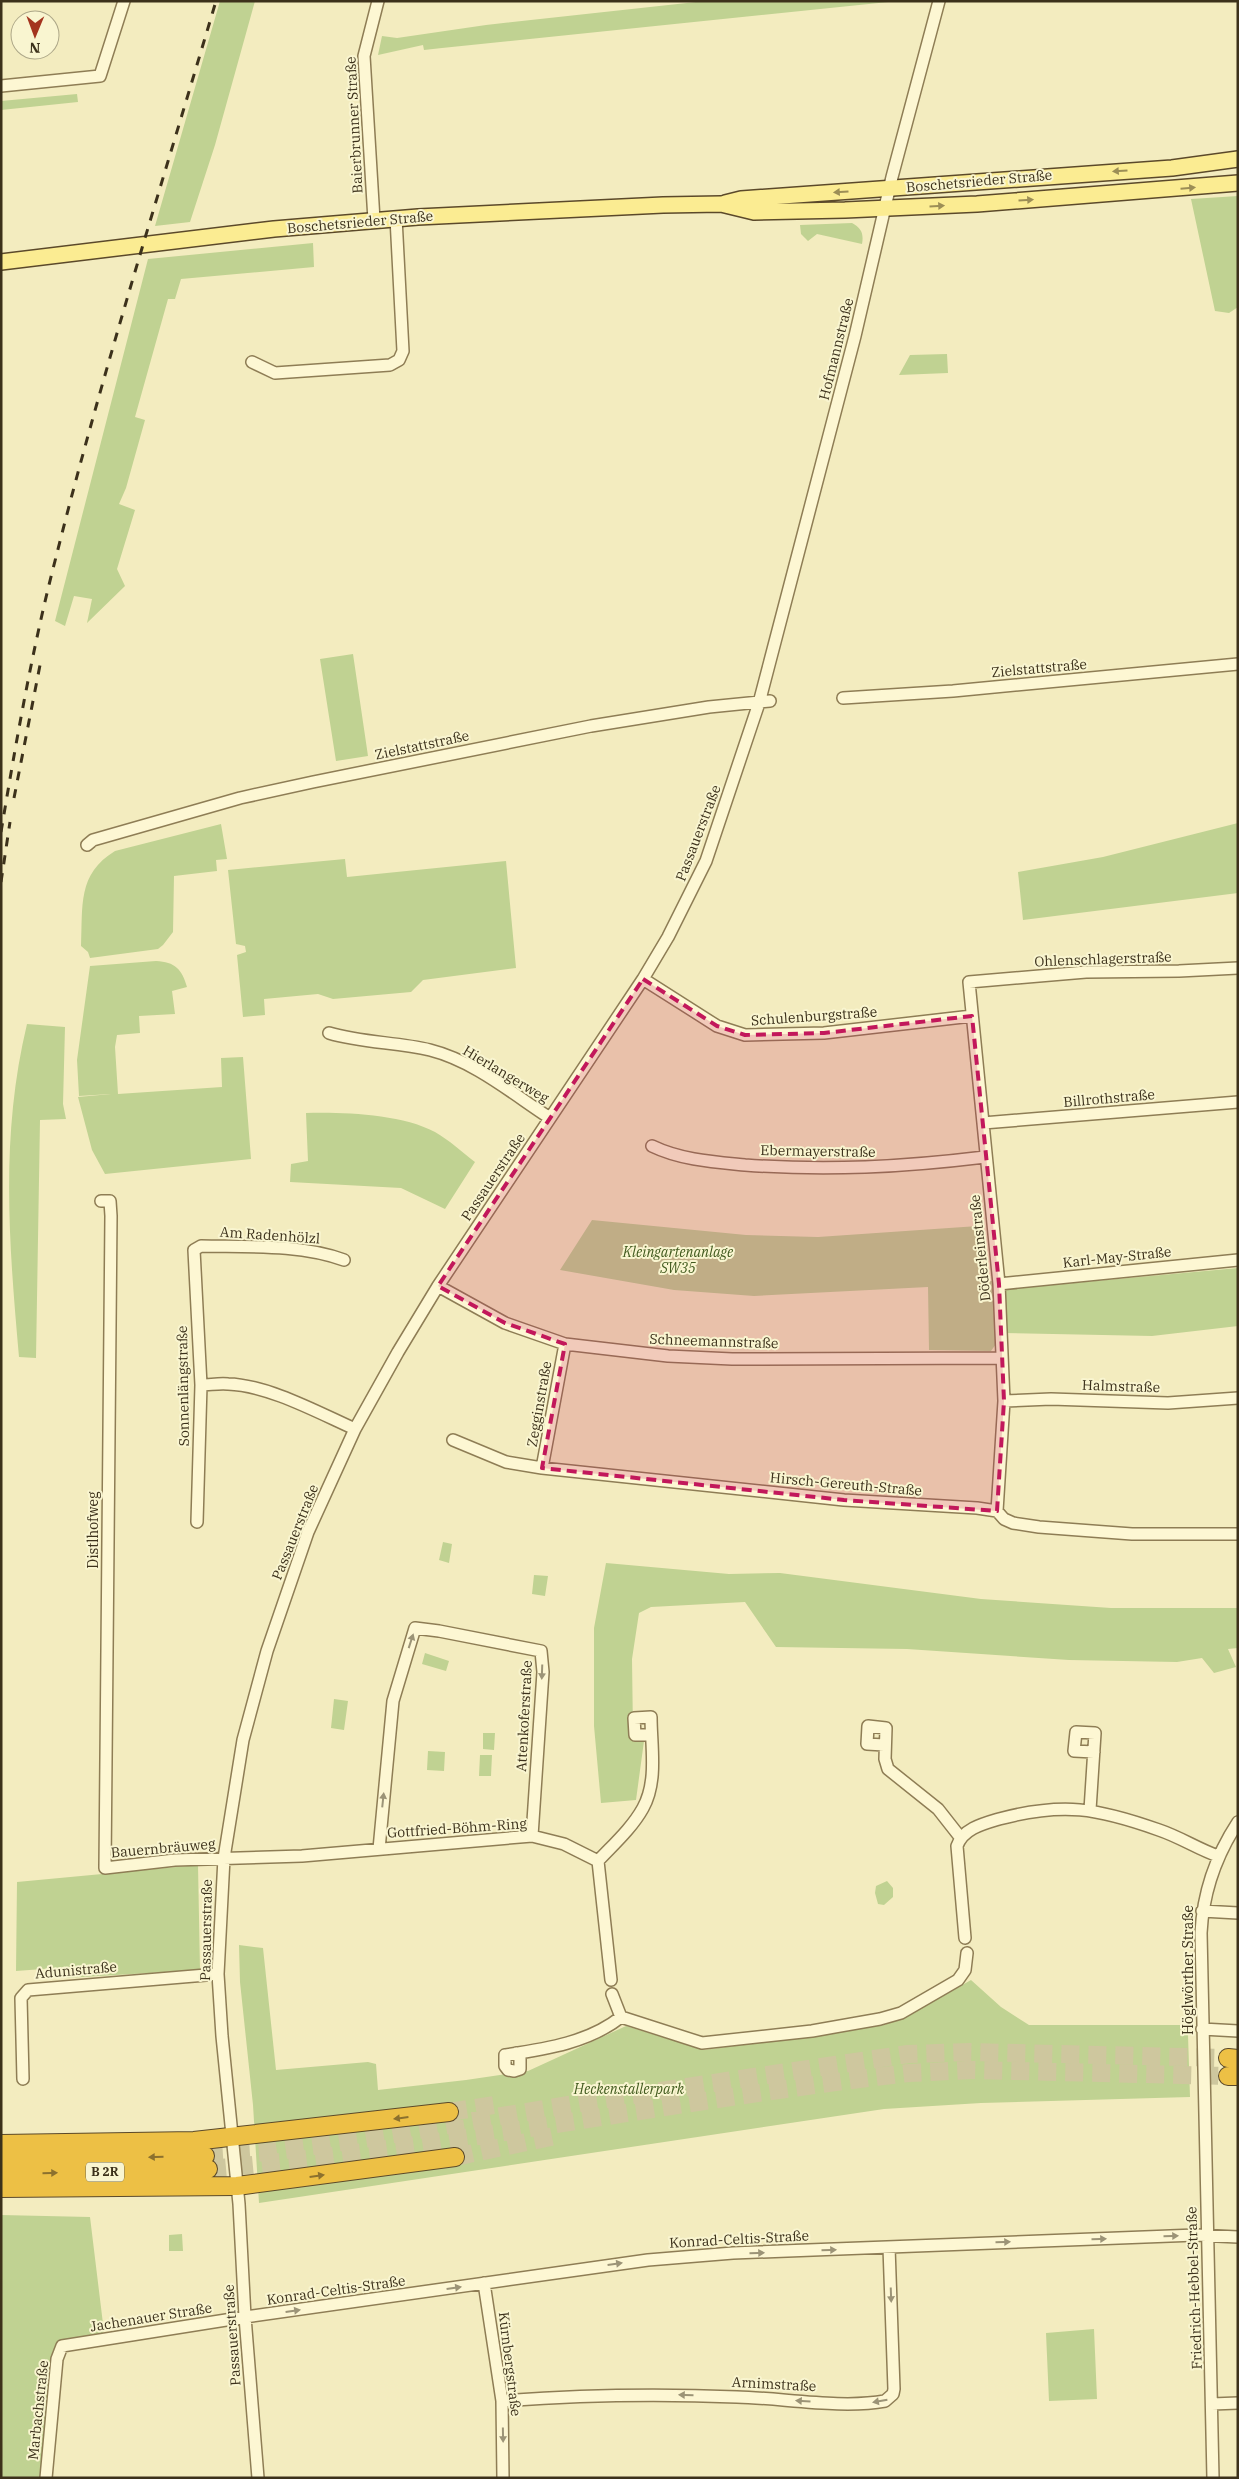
<svg xmlns="http://www.w3.org/2000/svg" width="1239" height="2479" font-family="'IBM Plex Serif',serif">
<rect width="100%" height="100%" fill="#f3ecbf"/>
<path fill="#c0d292" d="M220,1H255L215,145L190,222L155,226Z
M705,1H898L442,48L424,50L423,45L378,55L382,36L397,38L486,25Z
M77,94L78,102L1,110V101Z
M1238,196V307L1229,313L1215,311L1191,199Z
M852,223C861,228 864,233 862,244L817,234L808,241L801,234L800,225Z
M313,243L314,267L181,279L175,299H168L135,417L145,420L126,488L119,504L135,510L117,569L125,586L87,623L92,599L74,596L65,626L55,621L148,259Z
M947,354L948,373L899,375L910,355Z
M353,654L368,756L336,761L320,659Z
M1238,823V893L1023,920L1018,872L1103,857Z
M221,824L227,859L216,860L217,871L174,876L173,932L163,945L158,949L90,958L88,952L81,946C83,906 77,874 115,851Z
M345,859L347,877L506,861L516,968L423,980L411,992L333,999L318,994L264,999L265,1015L243,1017L237,955L246,952L245,946L236,944L228,870Z
M156,961C175,962 182,969 187,987L172,991L175,1014L139,1016L140,1033L117,1035L115,1047L118,1094L222,1087L221,1058L243,1057L251,1159L105,1174L92,1150L78,1097L111,1094L79,1096L77,1060L90,966Z
M27,1024L65,1027L63,1104L66,1119L40,1120L36,1358L19,1357C9,1244 0,1136 27,1024Z
M306,1113C344,1112 401,1114 435,1132C449,1140 462,1152 475,1162L445,1209L401,1188L290,1182L291,1164L308,1161Z
M592,1220L746,1235L818,1237L978,1226L984,1281H994L996,1344L991,1351L929,1350L928,1287L754,1296L674,1290L560,1270Z
M1238,1268V1326L1152,1336L1003,1333V1294L1007,1289Z
M443,1542L452,1544L449,1563L439,1560Z
M606,1563L729,1574L780,1573L981,1599L1111,1608H1238V1648L1228,1649L1236,1667L1214,1673L1202,1658L1177,1662L1069,1660L907,1649L776,1647L745,1602L651,1607L639,1613L632,1659L633,1733L644,1741L636,1800L601,1803L594,1726V1628Z
M534,1575L548,1576L545,1596L532,1594Z
M425,1653L449,1661L446,1671L422,1664Z
M334,1699L348,1701L344,1730L331,1728Z
M483,1733H495L494,1750L483,1749Z
M428,1751L445,1752L444,1771L427,1770Z
M480,1755H492L491,1776H479Z
M198,1865L200,1970L65,1978L56,1968L16,1971L17,1882Z
M887,1881L893,1888V1897L884,1905L878,1904L875,1893L876,1886Z
M239,1945L263,1948L276,2070L368,2062L376,2064L378,2090L466,2080L528,2071L626,2026L704,2050L884,2025L910,2015L971,1980L1001,2007L1029,2025H1185L1188,2035L1190,2097L981,2103L884,2109L259,2203L253,2105L240,1982Z
M1,2215L90,2217L104,2332L94,2337L58,2343L54,2349L40,2478H1Z
M182,2234L183,2251H169V2235Z
M1094,2329L1097,2399L1049,2401L1046,2333Z"/>
<g fill="none" stroke-linecap="round" stroke-linejoin="round">
<path stroke="#cec79e" stroke-width="18" stroke-dasharray="18 9" stroke-linecap="butt" d="M449,2112L494,2105
M205,2156L269,2152L364,2139L586,2102L908,2054L971,2052L1228,2058
M455,2157L555,2136
M208,2169C443,2149 675,2100 909,2073L971,2070L1228,2076"/>
<g stroke="#8e7d55" stroke-width="14">
<path id="minor" d="M1,86L100,76L124,1
M374,220L364,56L378,1
M252,362L275,373L390,365L399,360L403,351L396,218
M843,698L953,691L1238,664
M87,845L93,840L240,798L313,782L591,726L709,707L770,701
M643,979L717,1026L745,1035L824,1033L972,1016
M329,1033C362,1043 397,1042 430,1050C474,1061 513,1094 550,1118
M983,1123L1238,1102
M652,1146C681,1160 714,1162 745,1165C828,1171 903,1167 985,1157
M101,1201H110L111,1216L105,1868L175,1860L302,1856L532,1836L564,1844L598,1861L611,1980
M999,1284L1238,1260
M438,1286L505,1323L565,1344L668,1356L732,1359L1002,1358
M201,1385C210,1385 219,1383 228,1384C268,1385 319,1413 355,1429
M1004,1401L1051,1399L1168,1403L1238,1398
M453,1440L506,1462L542,1468L844,1500L977,1508L997,1511L1004,1519L1013,1523L1039,1527L1132,1534H1238
M542,1468L565,1344
M997,1511L1004,1401L999,1284L969,982L1086,972L1179,971L1238,968
M197,1522L201,1385L194,1250L201,1246C248,1247 300,1244 344,1260
M884,1745L867,1744L868,1726L886,1728L885,1759L888,1769L938,1809L960,1837
M1090,1810L1095,1733L1076,1732L1074,1751L1094,1752
M379,1849L393,1701L415,1628L439,1631L541,1651L543,1672L532,1836
M598,1861C613,1845 632,1828 643,1808C658,1781 651,1746 651,1717L634,1718L635,1735H651
M1202,1911L1238,1913
M965,1938L957,1846C963,1829 982,1824 999,1819C1063,1802 1097,1808 1159,1830C1180,1837 1198,1849 1218,1856
M612,1994L621,2017L702,2043L812,2031L880,2019L901,2013L958,1980L965,1970L967,1953
M1202,2029L1238,2031
M516,2053L520,2058V2069L514,2071L508,2070L505,2066V2055C545,2049 588,2043 621,2017
M23,2079L21,1998L28,1990L218,1974
M484,2283L502,2401L503,2478
M502,2401C581,2395 659,2394 737,2397C782,2398 842,2409 885,2401L893,2394L894,2389L889,2247
M1212,2404L1238,2403
M46,2478L57,2359L62,2346L245,2317L648,2260L733,2253L1196,2235L1238,2237
M258,2478L245,2317L239,2204L222,2036L218,1974L224,1858L243,1740L267,1651L308,1532L355,1429L398,1352L438,1286L643,979L668,937L706,861L759,703L855,336L892,177L939,1
M1213,2478L1201,1933C1203,1892 1215,1857 1238,1822"/>
</g>
<g stroke="#5b492a" stroke-width="18">
<path id="major" d="M725,203L741,199L1172,168L1238,159
M1,262L274,229L418,217L663,205L721,204L754,212L845,210L977,204L1238,183"/>
</g>
<g stroke="#5b492a" stroke-width="20">
<path id="highway" d="M1228,2058L1238,2059
M1228,2076H1238
M1,2144L194,2141L449,2112
M1,2159L205,2156
M1,2173L208,2169
M1,2188L237,2186L455,2157"/>
</g>
<use href="#minor" stroke="#fdf7d3" stroke-width="11"/>
<use href="#major" stroke="#fbec92" stroke-width="15"/>
<use href="#highway" stroke="#edc045" stroke-width="18"/>
<path stroke="#3c311b" stroke-width="3" stroke-dasharray="9 9" stroke-linecap="butt" d="M14,798L41,660
M1,832C16,742 32,650 55,561C102,373 161,187 216,1
M1,882L10,822"/>
</g>
<defs><path id="oneway-solid" d="M-6-.8H1V-3.2L6.5 0L1 3.2V.8H-6Z" transform="scale(1.25)"/></defs>
<g fill="#9c8e56">
<use href="#oneway-solid" transform="translate(1120 171) rotate(176)"/>
<use href="#oneway-solid" transform="translate(1188 188) rotate(-5)"/>
<use href="#oneway-solid" transform="translate(841 192) rotate(176)"/>
<use href="#oneway-solid" transform="translate(1026 200) rotate(-4)"/>
<use href="#oneway-solid" transform="translate(937 206) rotate(-3)"/>
</g>
<g fill="#9c9477">
<use href="#oneway-solid" transform="translate(411 1641) rotate(-72)"/>
<use href="#oneway-solid" transform="translate(542 1672) rotate(92)"/>
<use href="#oneway-solid" transform="translate(383 1800) rotate(-84)"/>
<use href="#oneway-solid" transform="translate(1171 2236) rotate(-2)"/>
<use href="#oneway-solid" transform="translate(1099 2239) rotate(-2)"/>
<use href="#oneway-solid" transform="translate(1003 2242) rotate(-2)"/>
<use href="#oneway-solid" transform="translate(829 2250) rotate(-2)"/>
<use href="#oneway-solid" transform="translate(757 2253) rotate(-2)"/>
<use href="#oneway-solid" transform="translate(615 2264) rotate(-8)"/>
<use href="#oneway-solid" transform="translate(454 2288) rotate(-8)"/>
<use href="#oneway-solid" transform="translate(891 2295) rotate(88)"/>
<use href="#oneway-solid" transform="translate(293 2311) rotate(-8)"/>
<use href="#oneway-solid" transform="translate(686 2395) rotate(-178)"/>
<use href="#oneway-solid" transform="translate(803 2401) rotate(-176)"/>
<use href="#oneway-solid" transform="translate(880 2401) rotate(170)"/>
<use href="#oneway-solid" transform="translate(503 2435) rotate(89)"/>
</g>
<g fill="#8c712e">
<use href="#oneway-solid" transform="translate(401 2118) rotate(173)"/>
<use href="#oneway-solid" transform="translate(156 2157) rotate(178)"/>
<use href="#oneway-solid" transform="translate(50 2173) rotate(-1)"/>
<use href="#oneway-solid" transform="translate(317 2176) rotate(-8)"/>
</g>
<path fill="#c2185b" fill-opacity="0.2" stroke="#c2185b" stroke-width="4" stroke-dasharray="10 6" stroke-linejoin="round" d="M643,979L717,1026L745,1035L824,1033L972,1016L999,1284L1004,1401L997,1511L844,1500L542,1468L565,1344L505,1323L438,1286Z"/>
<g text-anchor="middle" stroke-width="4" stroke-linejoin="round" paint-order="stroke">
<rect fill="#f9f5d0" stroke="#756c51" stroke-width="1" x="86" y="2162.5" width="38" height="19" rx="4"/>
<g font-size="12" font-weight="bold" fill="#3c311b">
<text x="105" y="2176">B 2R</text>
</g>
<g font-size="14" fill="#3c311b" stroke="#f9f5d0">
<text transform="translate(354 125) rotate(-93)" y="5">Baierbrunner Straße</text>
<text transform="translate(979 181) rotate(-5)" y="5">Boschetsrieder Straße</text>
<text transform="translate(360 222) rotate(-5)" y="5">Boschetsrieder Straße</text>
<text transform="translate(836 349) rotate(-76)" y="5">Hofmannstraße</text>
<text transform="translate(1039 668) rotate(-5)" y="5">Zielstattstraße</text>
<text transform="translate(422 745) rotate(-12)" y="5">Zielstattstraße</text>
<text transform="translate(698 833) rotate(-69)" y="5">Passauerstraße</text>
<text transform="translate(1103 959) rotate(-2)" y="5">Ohlenschlagerstraße</text>
<text transform="translate(814 1016) rotate(-4)" y="5">Schulenburgstraße</text>
<text transform="translate(506 1074) rotate(31)" y="5">Hierlangerweg</text>
<text transform="translate(1109 1098) rotate(-5)" y="5">Billrothstraße</text>
<text transform="translate(818 1151) rotate(1)" y="5">Ebermayerstraße</text>
<text transform="translate(493 1177) rotate(-56)" y="5">Passauerstraße</text>
<text transform="translate(270 1235) rotate(4)" y="5">Am Radenhölzl</text>
<text transform="translate(980 1248) rotate(-96)" y="5">Döderleinstraße</text>
<text transform="translate(1117 1257) rotate(-6)" y="5">Karl-May-Straße</text>
<text transform="translate(714 1341) rotate(2)" y="5">Schneemannstraße</text>
<text transform="translate(183 1386) rotate(-91)" y="5">Sonnenlängstraße</text>
<text transform="translate(1121 1386) rotate(2)" y="5">Halmstraße</text>
<text transform="translate(539 1404) rotate(-80)" y="5">Zegginstraße</text>
<text transform="translate(846 1484) rotate(5)" y="5">Hirsch-Gereuth-Straße</text>
<text transform="translate(93 1530) rotate(-90)" y="5">Distlhofweg</text>
<text transform="translate(295 1532) rotate(-68)" y="5">Passauerstraße</text>
<text transform="translate(524 1716) rotate(-87)" y="5">Attenkoferstraße</text>
<text transform="translate(457 1828) rotate(-4)" y="5">Gottfried-Böhm-Ring</text>
<text transform="translate(163 1848) rotate(-5)" y="5">Bauernbräuweg</text>
<text transform="translate(206 1930) rotate(-89)" y="5">Passauerstraße</text>
<text transform="translate(76 1970) rotate(-5)" y="5">Adunistraße</text>
<text transform="translate(1188 1970) rotate(-90)" y="5">Höglwörther Straße</text>
<text transform="translate(739 2239) rotate(-3)" y="5">Konrad-Celtis-Straße</text>
<text transform="translate(1194 2288) rotate(-92)" y="5">Friedrich-Hebbel-Straße</text>
<text transform="translate(336 2290) rotate(-8)" y="5">Konrad-Celtis-Straße</text>
<text transform="translate(151 2317) rotate(-9)" y="5">Jachenauer Straße</text>
<text transform="translate(232 2335) rotate(-94)" y="5">Passauerstraße</text>
<text transform="translate(510 2364) rotate(83)" y="5">Kürnbergstraße</text>
<text transform="translate(774 2384) rotate(3)" y="5">Arnimstraße</text>
<text transform="translate(38 2410) rotate(-84)" y="5">Marbachstraße</text>
</g>
<g font-size="14" font-style="italic" fill="#425b1f" stroke="#f9f5d0">
<text x="678" y="1257">Kleingartenanlage<tspan x="678" dy="16">SW35</tspan></text>
<text x="629" y="2094">Heckenstallerpark</text>
</g>
</g>
<rect width="1239" height="2479" fill="none" stroke="#3c311b" stroke-width="5"/>
<g transform="translate(35 35) rotate(181)"><circle r="24" fill="#f9f5d0" stroke="#ada788"/>
<path d="M0-4L9 19L0 12L-9 19Z" fill="#a4341e"/>
<text y="-8" font-size="14" font-weight="bold" text-anchor="middle" fill="#3c311b">N</text>
</g>
</svg>
